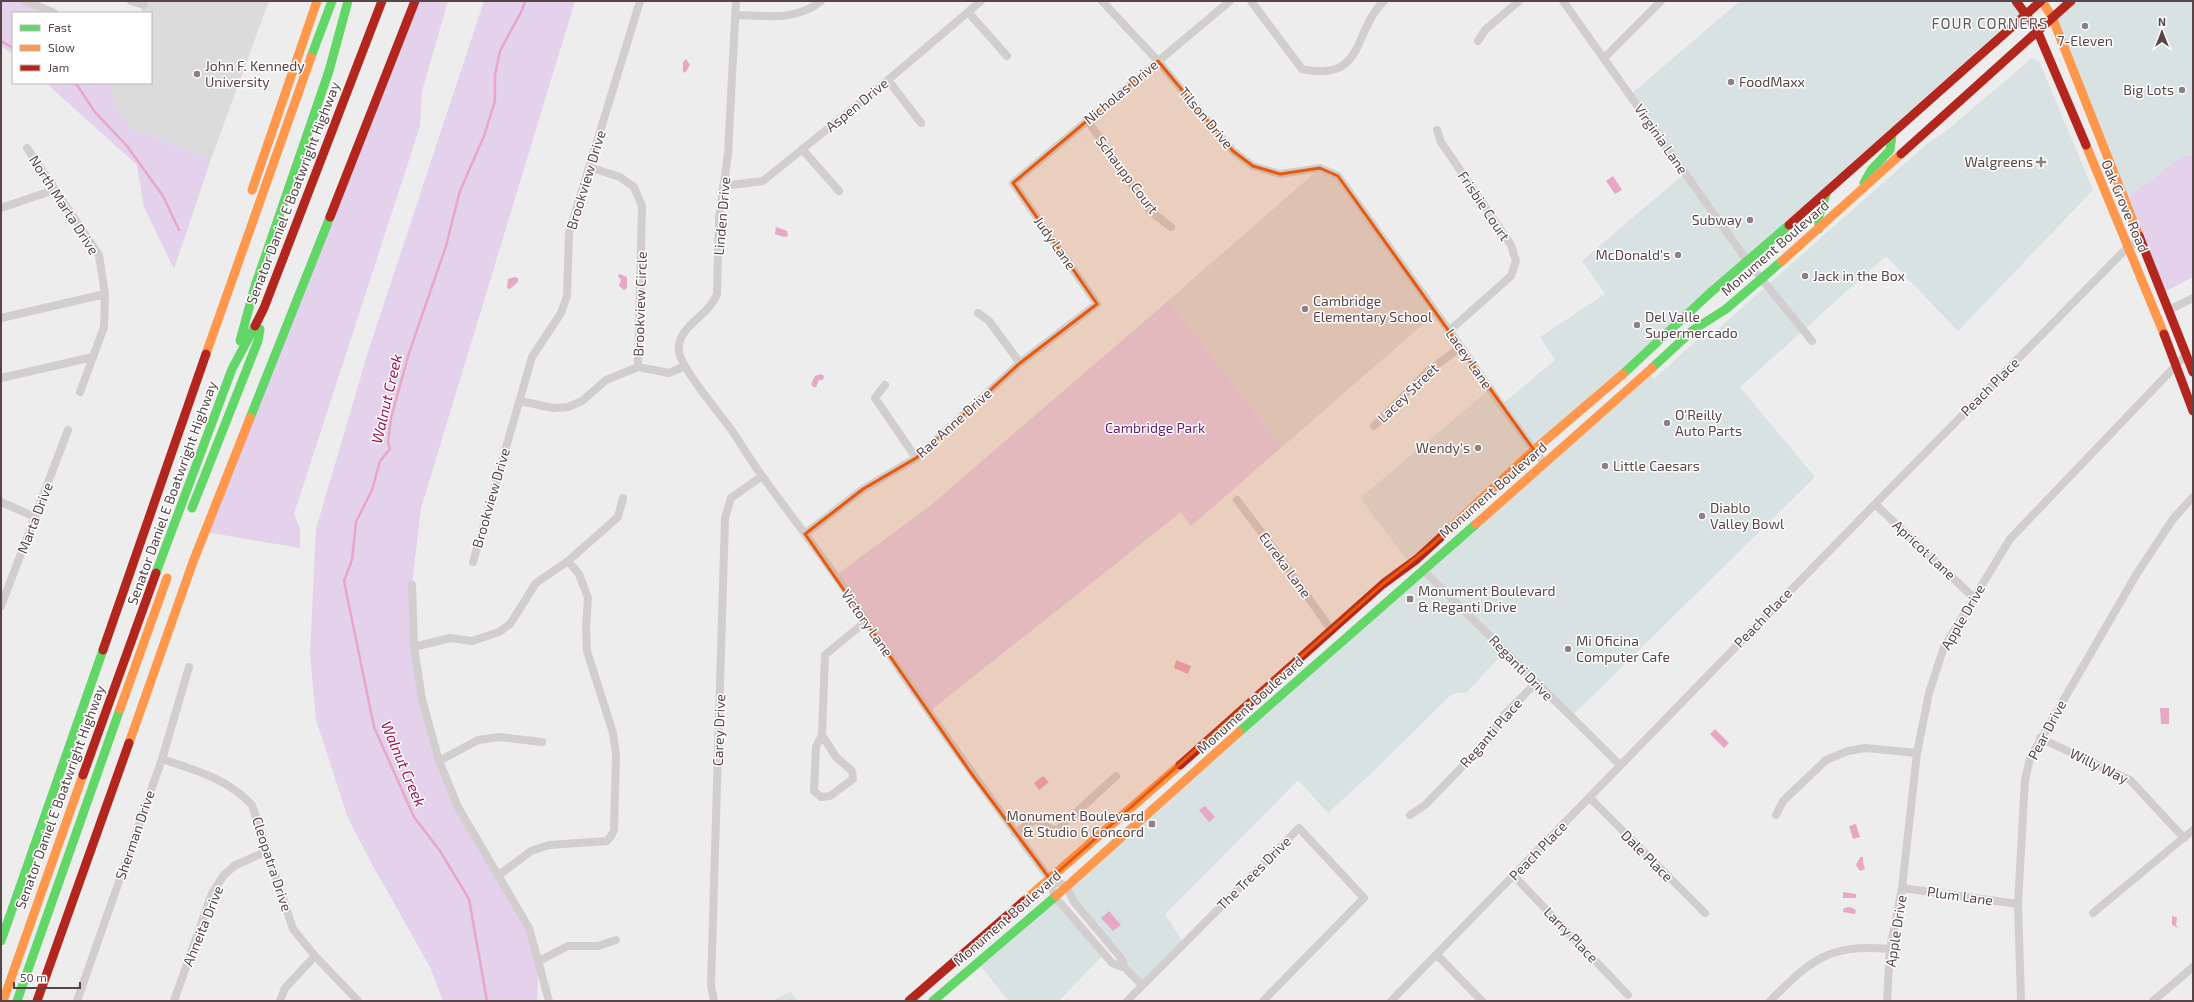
<svg xmlns="http://www.w3.org/2000/svg" width="2194" height="1002" font-family="'Exo 2',sans-serif">
<rect width="100%" height="100%" fill="#ecedec"/>
<path fill="#d9e2e3" d="M1740,1H2016L2025,14L1410,564L1360,498L1490,389L1501,405L1555,360L1540,337L1605,294L1582,261L1685,173L1630,95Z
M2071,1H2193V155L2183,156L2124,200L2052,17Z
M2032,58L2039,61L2093,190L1958,331L1886,256L1740,387L1815,477L1571,717L1505,651L1467,692L1452,694L1380,765L1328,813L1298,780L1165,914L1184,944L1142,985L1066,886L1647,372L1654,379L1698,339L1710,336L1927,144L1946,131Z
M1055,897L1104,954L1059,1001H1009L978,963Z
M791,992L798,1001H772L784,995Z"/>
<path fill="#dcdbdb" d="M145,1H269L211,159L133,129L114,105L111,83H151V13H140Z
M1320,168L1338,176L1436,313L1282,447L1169,300Z"/>
<path fill="#e4d1ec" d="M1,1H26L54,13H13V54L1,46Z
M415,1H448L422,91L420,126L294,514L300,529V548L205,532Z
M484,1H575L421,508L412,585L422,699L458,807L529,928L539,961L537,1001H443L430,967L373,866L348,818L316,720L310,654L316,529L368,352Z
M46,83H111L114,105L133,129L211,159L174,269L144,207L137,165Z
M2193,155V277L2162,293L2124,200L2183,156Z
M1169,300L1282,447L1191,526L1181,512L929,712L835,576L931,505Z"/>
<path fill="#e8a7c6" d="M686,59L690,65L685,73L683,71V62Z
M1613,176L1622,190L1615,194L1606,181Z
M776,227L787,231L788,236L784,237L775,234Z
M620,274L627,277V288L624,290L619,286L621,280L618,276Z
M515,277L518,278V282L510,289L507,288L508,279Z
M821,374L824,376L823,380H819L816,387H813L811,384L815,376Z
M1176,660L1191,666L1188,674L1174,668Z
M2160,708H2169V724H2161Z
M1715,729L1729,743L1724,748L1710,734Z
M1043,776L1049,782L1039,790L1034,783Z
M1205,806L1215,817L1209,822L1199,810Z
M1856,824L1860,837L1853,839L1849,826Z
M1860,857H1863V862L1865,869L1860,871L1856,865Z
M1843,892L1856,894V898H1843Z
M1850,907L1856,910L1855,914L1843,912L1844,908Z
M1109,911L1121,925L1113,931L1101,918Z
M2172,916L2177,917L2176,925L2179,928L2172,925Z"/>
<g fill="none" stroke-linecap="round" stroke-linejoin="round">
<path stroke="#e8a7c6" stroke-width="2.5" d="M1,41L13,48
M73,83L77,85L95,112L127,146L163,196L179,230
M487,1001L469,899L440,851L414,817L374,727L344,581L352,560L356,522L372,490L380,461L390,449L388,442L391,418L409,353L446,246L460,191L484,136L495,101V75L500,51L522,10L525,1"/>
<path stroke="#d2cece" stroke-width="8" d="M26,1L54,13
M131,1L144,5
M736,1L728,154L719,218L717,294C708,318 676,326 679,352C682,370 723,417 735,435C744,449 753,464 763,477C796,523 831,567 862,614C922,704 985,792 1050,879L1055,897L1112,963L1125,968L1121,958L1074,902L1066,886L1050,879
M1102,1L1158,61L1233,151L1253,166L1280,174L1320,168L1338,176L1461,347L1501,405L1544,463
M1251,1L1302,69C1366,83 1352,31 1384,1
M1563,1L1748,262L1812,341
M968,12L1007,56
M736,15C766,16 797,21 821,1
M1478,41L1485,30L1519,1
M1604,58L1661,1
M888,80L921,123
M1087,120L1150,211L1171,227
M1437,130L1441,142L1511,245L1516,261L1511,276L1449,331
M27,148L99,255L105,294L104,327L80,392
M802,149L839,191
M723,186L763,181L888,80L981,1
M1,208L54,190
M2169,310L2193,298
M978,313L989,321L1020,363
M1,318L105,294
M638,367L669,373L685,366
M1,378L93,357
M885,385L875,398L916,458
M520,401L553,408L568,407L582,401L606,380L638,367L642,206L634,187L620,177L589,167
M1374,426L1427,372L1461,347
M1237,500L1274,549L1332,631
M1,502L35,517
M1875,504L1973,597
M805,534L863,489L916,458L1020,363L1097,304L1013,183L1230,1
M473,562L532,357L561,313L567,296L569,233L640,1
M1423,570L1620,765
M412,585L414,647L422,699L439,761L458,807L529,928L549,1001
M1,606L68,430
M414,647L450,638L472,641L499,632L510,624L536,583L568,561L618,517L623,498
M822,735L836,757L852,771L853,779L830,796L821,797L814,791L816,747L822,735L825,655L866,621
M2040,738L2130,780L2184,838
M162,759C197,771 226,778 252,805L293,929L315,956L358,1001
M439,761L478,740L500,737L542,742
M1590,798L1705,913
M1410,815L1425,805L1490,738L1500,719L1536,683
M1776,815L1783,801L1826,760L1848,751L1865,748L1917,753
M1015,833L1036,819L1051,829L1057,830L1116,776
M499,875L531,851L549,845L607,841L611,836L614,830L616,755L613,733L587,651L586,628L588,598L579,574L568,561
M1514,876L1628,995
M1902,888L2018,904
M2093,913L2193,830
M1437,955L1482,1001
M539,961L568,946H598L616,940
M1125,968L1142,985
M77,1001L162,759L189,667
M174,1001L212,893L224,875L234,866L267,851
M280,1001L285,988L315,956
M714,1001L711,985L725,518L731,498L762,476
M1127,1001L1299,828L1364,898L1263,1001
M1391,1001L1875,504L2127,248L2141,240
M1770,1001C1812,959 1828,944 1890,949
M1887,1001L1890,949L1902,888L1917,753L1929,693L1944,647L2010,539L2186,355
M2021,1001L2018,904L2025,780L2030,758L2136,575L2173,519L2193,497
M2153,1001L2193,967"/>
<path stroke="#63d668" stroke-width="9" d="M311,57L332,1
M1864,183L1872,169L1890,150L1892,135
M1819,229V216L1826,194
M240,341L255,286L329,71L348,1
M1652,368L1693,330L1726,309L1782,261
M1623,374L1710,293L1789,225
M250,418L330,217
M192,508L258,341L260,329
M156,573L232,369L255,326
M1239,732L1476,524
M1,941L103,650
M17,1001L120,709
M933,1001L1056,896"/>
<path stroke="#ff974d" stroke-width="9" d="M2042,1L2052,17L2139,236
M2086,145L2164,334
M252,190L317,1
M1782,261L1901,154
M206,354L311,57
M1476,524L1652,368
M1442,536L1534,450L1623,374
M120,709L167,578
M129,743L193,562L250,418
M1056,896L1239,732
M1024,901L1180,765
M3,1001L83,775"/>
<path stroke="#b3261e" stroke-width="9" d="M2016,1L2037,30L2086,145
M1901,154L2071,1
M330,217L415,1
M1789,225L2041,1
M2139,236L2193,372
M255,326L264,308L382,1
M2164,334L2193,411
M103,650L206,354
M1180,765L1383,584L1417,559L1442,536
M83,775L156,573
M37,1001L129,743
M909,1001L1024,901"/>
</g>
<path fill="#e8590c" fill-opacity="0.2" stroke="#e8590c" stroke-width="3" stroke-linejoin="round" d="M1158,61L1233,151L1253,166L1280,174L1320,168L1338,176L1534,450L1431,546L1383,584L1050,879L971,773L805,534L863,489L916,458L1020,363L1097,304L1013,183Z"/>
<g fill="#8c8082" stroke="#fff" stroke-width="1.5">
<circle cx="2085" cy="26" r="4"/>
<circle cx="197" cy="74" r="4"/>
<circle cx="1731" cy="82" r="4"/>
<circle cx="2182" cy="90" r="4"/>
<path d="M2039 156h4v4h4v4h-4v4h-4v-4h-4v-4h4z"/>
<circle cx="1750" cy="220" r="4"/>
<circle cx="1678" cy="255" r="4"/>
<circle cx="1805" cy="276" r="4"/>
<circle cx="1305" cy="309" r="4"/>
<circle cx="1637" cy="325" r="4"/>
<circle cx="1667" cy="423" r="4"/>
<circle cx="1478" cy="448" r="4"/>
<circle cx="1605" cy="466" r="4"/>
<circle cx="1702" cy="516" r="4"/>
<rect x="1406" y="595" width="8" height="8" rx="2"/>
<circle cx="1568" cy="649" r="4"/>
<rect x="1148" y="820" width="8" height="8" rx="2"/>
</g>
<g text-anchor="middle" stroke-width="3" stroke-linejoin="round" paint-order="stroke">
<g font-size="14" fill="#584549" stroke="#fff" text-anchor="start">
<text x="2085" y="46" text-anchor="middle">7-Eleven</text>
<text x="205" y="71">John F. Kennedy<tspan x="205" dy="16">University</tspan></text>
<text x="1739" y="87">FoodMaxx</text>
<text x="2174" y="95" text-anchor="end">Big Lots</text>
<text x="2033" y="167" text-anchor="end">Walgreens</text>
<text x="1742" y="225" text-anchor="end">Subway</text>
<text x="1670" y="260" text-anchor="end">McDonald's</text>
<text x="1813" y="281">Jack in the Box</text>
<text x="1313" y="306">Cambridge<tspan x="1313" dy="16">Elementary School</tspan></text>
<text x="1645" y="322">Del Valle<tspan x="1645" dy="16">Supermercado</tspan></text>
<text x="1675" y="420">O'Reilly<tspan x="1675" dy="16">Auto Parts</tspan></text>
<text x="1470" y="453" text-anchor="end">Wendy's</text>
<text x="1613" y="471">Little Caesars</text>
<text x="1710" y="513">Diablo<tspan x="1710" dy="16">Valley Bowl</tspan></text>
<text x="1418" y="596">Monument Boulevard<tspan x="1418" dy="16">&amp; Reganti Drive</tspan></text>
<text x="1576" y="646">Mi Oficina<tspan x="1576" dy="16">Computer Cafe</tspan></text>
<text x="1144" y="821" text-anchor="end">Monument Boulevard<tspan x="1144" dy="16">&amp; Studio 6 Concord</tspan></text>
</g>
<g font-size="14" fill="#584549" stroke="#fff">
<text transform="translate(1121 92) rotate(-40)" y="5">Nicholas Drive</text>
<text transform="translate(857 105) rotate(-39)" y="5">Aspen Drive</text>
<text transform="translate(1206 118) rotate(50)" y="5">Tilson Drive</text>
<text transform="translate(1661 139) rotate(55)" y="5">Virginia Lane</text>
<text transform="translate(1127 175) rotate(53)" y="5">Schaupp Court</text>
<text transform="translate(586 180) rotate(-73)" y="5">Brookview Drive</text>
<text transform="translate(293 193) rotate(-69)" y="5">Senator Daniel E Boatwright Highway</text>
<text transform="translate(64 205) rotate(57)" y="5">North Marta Drive</text>
<text transform="translate(1484 206) rotate(56)" y="5">Frisbie Court</text>
<text transform="translate(2125 206) rotate(67)" y="5">Oak Grove Road</text>
<text transform="translate(722 216) rotate(-85)" y="5">Linden Drive</text>
<text transform="translate(1055 243) rotate(55)" y="5">Judy Lane</text>
<text transform="translate(1775 248) rotate(-41)" y="5">Monument Boulevard</text>
<text transform="translate(640 304) rotate(-88)" y="5">Brookview Circle</text>
<text transform="translate(1469 359) rotate(55)" y="5">Lacey Lane</text>
<text transform="translate(1990 387) rotate(-45)" y="5">Peach Place</text>
<text transform="translate(1408 393) rotate(-44)" y="5">Lacey Street</text>
<text transform="translate(954 423) rotate(-42)" y="5">Rae Anne Drive</text>
<text transform="translate(1493 490) rotate(-41)" y="5">Monument Boulevard</text>
<text transform="translate(172 493) rotate(-70)" y="5">Senator Daniel E Boatwright Highway</text>
<text transform="translate(491 498) rotate(-74)" y="5">Brookview Drive</text>
<text transform="translate(35 518) rotate(-69)" y="5">Marta Drive</text>
<text transform="translate(1924 550) rotate(43)" y="5">Apricot Lane</text>
<text transform="translate(1285 565) rotate(54)" y="5">Eureka Lane</text>
<text transform="translate(1963 617) rotate(-60)" y="5">Apple Drive</text>
<text transform="translate(1763 618) rotate(-46)" y="5">Peach Place</text>
<text transform="translate(867 623) rotate(55)" y="5">Victory Lane</text>
<text transform="translate(1521 668) rotate(46)" y="5">Reganti Drive</text>
<text transform="translate(1250 705) rotate(-42)" y="5">Monument Boulevard</text>
<text transform="translate(719 730) rotate(-88)" y="5">Carey Drive</text>
<text transform="translate(2047 730) rotate(-62)" y="5">Pear Drive</text>
<text transform="translate(1491 733) rotate(-49)" y="5">Reganti Place</text>
<text transform="translate(2099 766) rotate(26)" y="5">Willy Way</text>
<text transform="translate(60 797) rotate(-70)" y="5">Senator Daniel E Boatwright Highway</text>
<text transform="translate(135 835) rotate(-71)" y="5">Sherman Drive</text>
<text transform="translate(1538 851) rotate(-46)" y="5">Peach Place</text>
<text transform="translate(1647 856) rotate(45)" y="5">Dale Place</text>
<text transform="translate(272 864) rotate(72)" y="5">Cleopatra Drive</text>
<text transform="translate(1254 873) rotate(-45)" y="5">The Trees Drive</text>
<text transform="translate(1960 896) rotate(8)" y="5">Plum Lane</text>
<text transform="translate(1007 918) rotate(-41)" y="5">Monument Boulevard</text>
<text transform="translate(203 926) rotate(-68)" y="5">Ahneita Drive</text>
<text transform="translate(1896 931) rotate(-81)" y="5">Apple Drive</text>
<text transform="translate(1571 935) rotate(46)" y="5">Larry Place</text>
</g>
<g font-size="14" fill="#651a75" stroke="#fff">
<text x="1155" y="433">Cambridge Park</text>
</g>
<g font-size="15" letter-spacing="1" fill="#605859" stroke="#fff">
<text x="1990" y="29">FOUR CORNERS</text>
</g>
<g font-size="15" font-style="italic" fill="#9e1253" stroke="#fff">
<text transform="translate(387 399) rotate(-77)" y="5">Walnut Creek</text>
<text transform="translate(403 764) rotate(67)" y="5">Walnut Creek</text>
</g>
</g>
<rect width="2194" height="1002" fill="none" stroke="#584549" stroke-width="4"/>
<rect x="12" y="12" width="140" height="72" fill="#ffffff" stroke="#bcb5b6"/>
<rect x="20" y="25" width="20" height="6" fill="#63d668" stroke="#bcb5b6"/>
<text x="48" y="32" font-size="12" fill="#584549">Fast</text>
<rect x="20" y="45" width="20" height="6" fill="#ff974d" stroke="#bcb5b6"/>
<text x="48" y="52" font-size="12" fill="#584549">Slow</text>
<rect x="20" y="65" width="20" height="6" fill="#b3261e" stroke="#bcb5b6"/>
<text x="48" y="72" font-size="12" fill="#584549">Jam</text>
<g transform="translate(2162 32)" stroke="#ffffff" stroke-width="3" paint-order="stroke">
<path d="M0-3L7 15L0 10L-7 15Z" fill="#584549"/>
<text y="-6" font-size="11" font-weight="bold" text-anchor="middle" fill="#584549">N</text>
</g>
<path d="M14 982v6h66v-6" fill="none" stroke="#584549" stroke-width="2"/>
<text x="20" y="982" font-size="12" fill="#584549" stroke="#ffffff" stroke-width="3" paint-order="stroke">50 m</text>
</svg>
